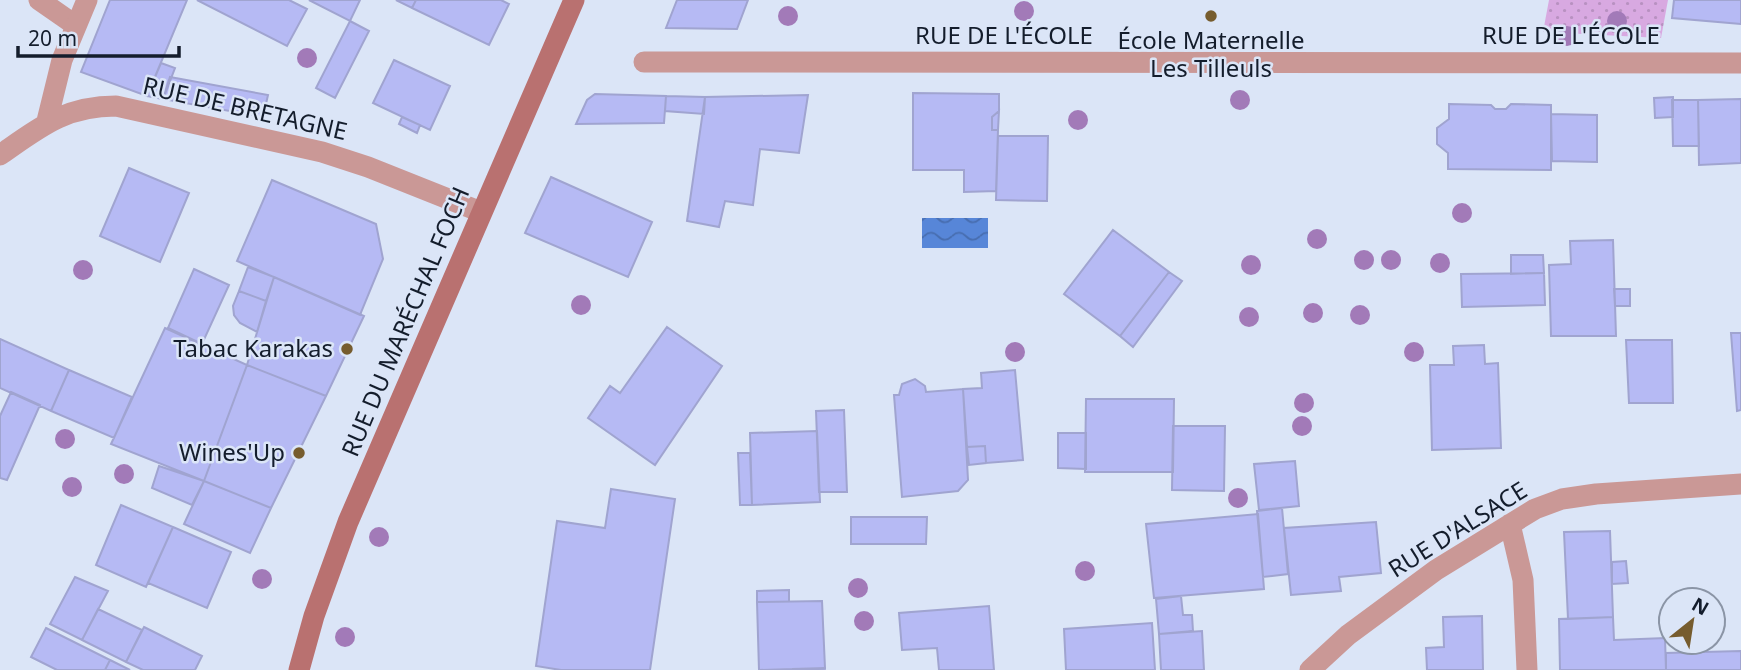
<svg xmlns="http://www.w3.org/2000/svg" width="1741" height="670" font-family="'Noto Sans',sans-serif">
<defs>
<pattern id="garden-dots" width="8" height="8" patternUnits="userSpaceOnUse" patternTransform="scale(1.75)"><rect width="8" height="8" fill="#d8a9e1"/><path d="M2 2h.1M6 6h.1" fill="none" stroke="#b891c1" stroke-width="1.8" stroke-linecap="round"/></pattern>
<pattern id="water-waves" width="16" height="10" patternUnits="userSpaceOnUse" patternTransform="scale(1.75)"><rect width="16" height="10" fill="#5786d8"/><path d="M0 5q4-4 8 0t8 0" fill="none" stroke="#476daf"/></pattern>
</defs>
<rect width="100%" height="100%" fill="#dbe5f7"/>
<path fill="url(#garden-dots)" d="M1549,0H1668L1661,38L1543,32Z"/>
<path fill="url(#water-waves)" d="M922,218H988V248H922Z"/>
<path fill="#b6baf4" stroke="#a0a4d0" stroke-width="2" d="M110,0H187L147,96L81,72Z
M197,0H289L307,9L287,46Z
M309,0H360L350,21Z
M396,0H416L412,8Z
M416,0H501L509,4L489,45L412,8Z
M677,0H748L737,29L666,28Z
M1674,0H1741V24L1672,18Z
M350,21L369,31L335,98L316,88Z
M394,60L450,86L430,130L373,103Z
M161,63L175,68L163,99L147,96Z
M170,77L268,95L263,117L163,99Z
M913,93L999,94V111L992,117V130H998L996,191L964,192V170H913Z
M595,94L666,96L664,123L576,124L587,100Z
M808,95L799,153L760,149L753,205L725,201L719,227L687,221L705,97Z
M666,96L705,97L704,114L665,111Z
M1673,97V117L1655,118L1654,98Z
M1741,99V163L1699,165L1698,100Z
M1672,100H1698L1699,146H1673Z
M1449,104L1491,105L1495,109H1506L1511,104L1551,105V170L1448,169V153L1437,144V128L1449,119Z
M999,111L998,130H992V117Z
M1551,114L1597,115V162L1552,161Z
M402,117L420,125L417,133L399,124Z
M998,136H1048L1047,201L996,200Z
M129,168L189,193L160,262L100,236Z
M551,177L652,222L628,277L525,233Z
M272,180L376,224L383,259L360,315L237,261Z
M1113,230L1169,272L1120,336L1064,294Z
M1613,240L1616,336H1551L1549,265L1571,264L1570,241Z
M1511,255H1543L1544,273L1511,274Z
M248,267L274,277L266,301L239,291Z
M194,269L229,285L202,344L168,328Z
M1169,272L1182,281L1133,347L1120,336Z
M1544,273L1545,305L1462,307L1461,274Z
M274,277L364,316L326,396L247,365Z
M1614,289H1630V306H1615Z
M239,291L266,301L257,332L240,323L234,315L233,306Z
M667,327L722,366L655,465L588,418L610,386L620,393Z
M165,328L247,365L204,481L111,444Z
M1731,333H1741V410L1737,411Z
M0,339L69,370L51,411L0,388Z
M1626,340H1672L1673,403H1629Z
M1484,345L1485,364L1498,363L1501,448L1432,450L1430,365H1454L1453,346Z
M247,365L326,396L271,508L204,481Z
M69,370L132,397L114,438L51,411Z
M1015,370L1023,460L986,463L985,446L967,447L963,389L982,388L981,373Z
M915,379L925,386L926,392L963,389L968,480L958,491L902,497L894,395H899L902,384Z
M11,392L40,405L7,480L0,478V416Z
M1086,399H1174L1173,472H1085Z
M844,410L847,492H819L816,411Z
M1173,426H1225L1224,491L1172,490Z
M817,431L820,502L752,505L750,433Z
M1058,433H1086V469L1058,468Z
M985,446L986,463L969,465L967,447Z
M738,453H750L752,505H740Z
M1295,461L1299,506L1259,510L1254,464Z
M159,466L204,481L192,505L152,488Z
M204,481L271,508L250,553L184,524Z
M611,489L675,499L650,670H561L536,666L557,521L605,528Z
M121,505L173,527L146,587L96,565Z
M1282,508L1288,574L1263,577L1257,511Z
M1258,514L1264,589L1154,598L1146,524Z
M851,517H927L926,544H851Z
M1376,522L1381,573L1339,577L1341,591L1291,595L1284,528Z
M173,527L231,552L207,608L148,583Z
M1610,531L1613,617L1568,619L1564,532Z
M1626,561L1628,583L1612,584V562Z
M75,577L108,591L82,640L50,624Z
M789,590V602H757V591Z
M1181,596L1183,615H1192L1193,631L1159,634L1156,599Z
M822,601L825,668L759,670L757,602Z
M989,606L994,670H939L937,648L902,650L899,613Z
M98,609L142,630L126,662L82,640Z
M1482,616L1483,670H1427L1426,648L1444,647L1443,617Z
M1613,617L1614,640L1665,638L1666,670H1560L1559,619Z
M1152,623L1155,670H1066L1064,629Z
M144,627L202,656L195,670H143L126,662Z
M46,628L110,660L105,670H57L31,657Z
M1202,631L1204,670H1161L1159,634Z
M1741,651V670H1666V653Z
M110,660L130,670H105Z
M825,668V670H793V669Z"/>
<g fill="none" stroke-linecap="round" stroke-linejoin="round">
<path stroke="#ca9896" stroke-width="21" d="M39,0L75,25"/>
<path stroke="#ca9896" stroke-width="21" d="M644,62L1741,63
M47,121L62,60L87,0
M0,155C40,127 65,106 116,106L322,152L368,167L481,212
M1510,524L1523,580L1527,670
M1310,670L1348,635L1436,570L1535,509L1562,499L1596,494L1741,484"/>
<path stroke="#b97170" stroke-width="21" d="M299,670L314,616L348,522L574,0"/>
</g>
<g fill="#a27ab8">
<circle cx="1024" cy="11" r="10"/>
<circle cx="788" cy="16" r="10"/>
<circle cx="1617" cy="21" r="10"/>
<circle cx="1567" cy="36" r="10"/>
<circle cx="307" cy="58" r="10"/>
<circle cx="1240" cy="100" r="10"/>
<circle cx="1078" cy="120" r="10"/>
<circle cx="1462" cy="213" r="10"/>
<circle cx="1317" cy="239" r="10"/>
<circle cx="1364" cy="260" r="10"/>
<circle cx="1391" cy="260" r="10"/>
<circle cx="1440" cy="263" r="10"/>
<circle cx="1251" cy="265" r="10"/>
<circle cx="83" cy="270" r="10"/>
<circle cx="581" cy="305" r="10"/>
<circle cx="1313" cy="313" r="10"/>
<circle cx="1360" cy="315" r="10"/>
<circle cx="1249" cy="317" r="10"/>
<circle cx="1015" cy="352" r="10"/>
<circle cx="1414" cy="352" r="10"/>
<circle cx="1304" cy="403" r="10"/>
<circle cx="1302" cy="426" r="10"/>
<circle cx="65" cy="439" r="10"/>
<circle cx="124" cy="474" r="10"/>
<circle cx="72" cy="487" r="10"/>
<circle cx="1238" cy="498" r="10"/>
<circle cx="379" cy="537" r="10"/>
<circle cx="1085" cy="571" r="10"/>
<circle cx="262" cy="579" r="10"/>
<circle cx="858" cy="588" r="10"/>
<circle cx="864" cy="621" r="10"/>
<circle cx="345" cy="637" r="10"/>
</g>
<g fill="#765c2e" stroke="#dbe5f7" stroke-width="2.5">
<circle cx="1211" cy="16" r="7"/>
<circle cx="347" cy="349" r="7"/>
<circle cx="299" cy="453" r="7"/>
</g>
<g text-anchor="middle" stroke-width="5" stroke-linejoin="round" paint-order="stroke">
<g font-size="24" fill="#141d2c" stroke="#dbe5f7">
<text x="1004" y="44">RUE DE L'ÉCOLE</text>
<text x="1571" y="44">RUE DE L'ÉCOLE</text>
<text transform="translate(245 109) rotate(13)" y="8">RUE DE BRETAGNE</text>
<text transform="translate(406 322) rotate(-67)" y="8">RUE DU MARÉCHAL FOCH</text>
<text transform="translate(1458 530) rotate(-32)" y="8">RUE D'ALSACE</text>
</g>
<g font-size="24" fill="#141d2c" stroke="#dbe5f7" text-anchor="end">
<text x="1211" y="49" text-anchor="middle">École Maternelle<tspan x="1211" dy="28">Les Tilleuls</tspan></text>
<text x="333" y="357">Tabac Karakas</text>
<text x="285" y="461">Wines'Up</text>
</g>
</g>
<g transform="translate(1692 621) rotate(30)"><circle r="33" fill="#dbe5f7" stroke="#8b95a6" stroke-width="2"/>
<path d="M0-5L12 26L0 18L-12 26Z" fill="#765c2e"/>
<text y="-10" font-size="19" font-weight="bold" text-anchor="middle" fill="#141d2c">N</text>
</g>
<path d="M18 46v10h161v-10" fill="none" stroke="#141d2c" stroke-width="3.5"/>
<text x="28" y="46" font-size="21" fill="#141d2c" stroke="#dbe5f7" stroke-width="5" paint-order="stroke">20 m</text>
</svg>
